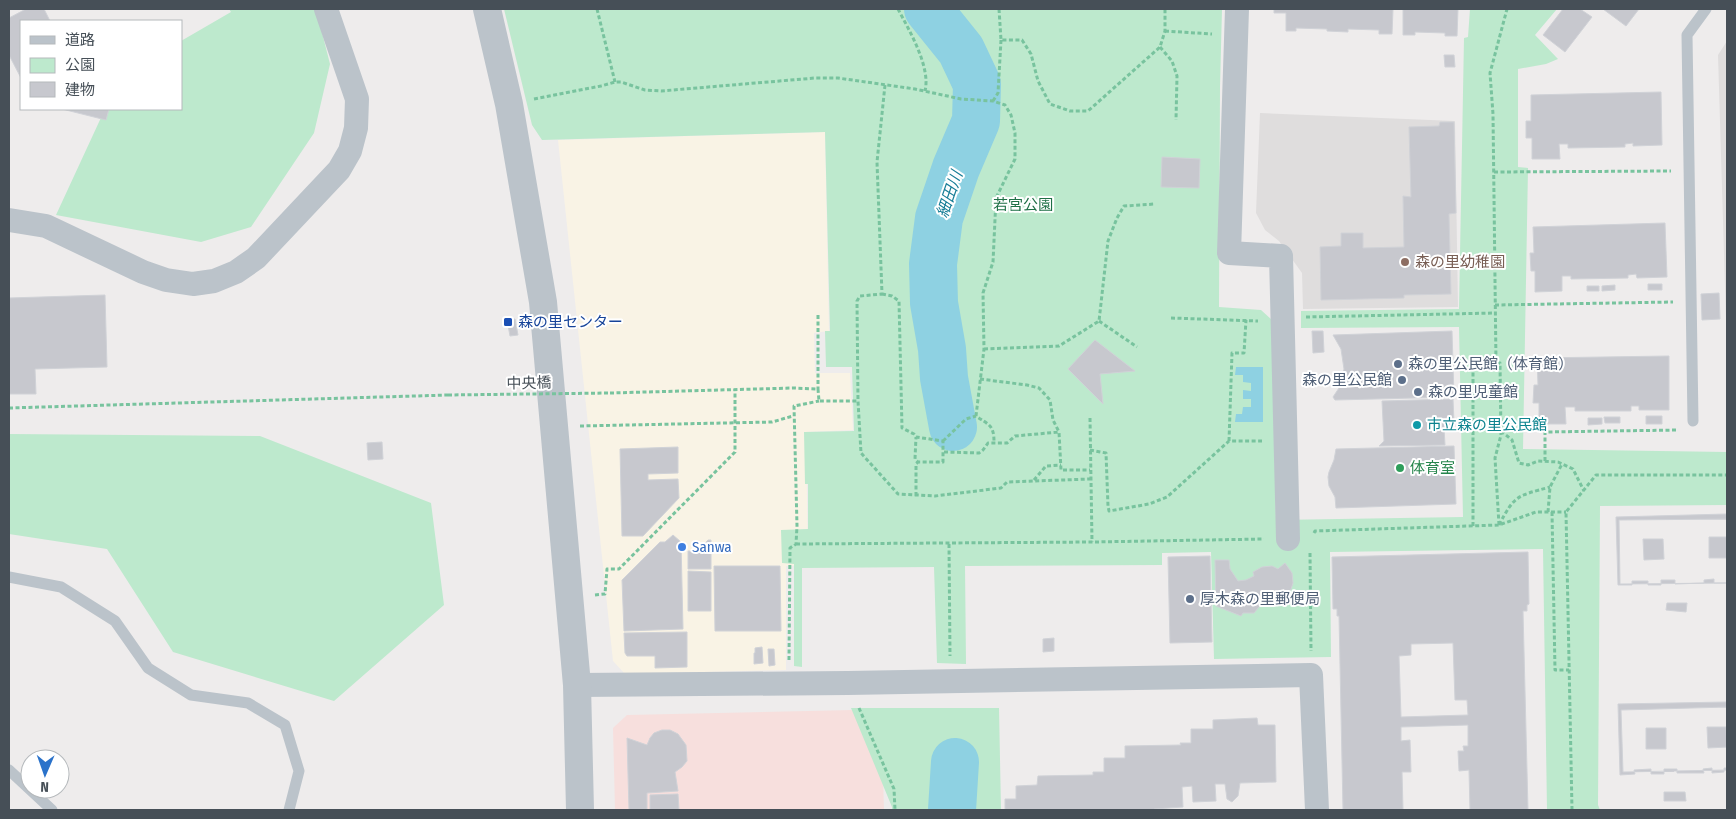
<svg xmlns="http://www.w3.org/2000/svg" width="1736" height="819" font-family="'Fira Sans Condensed','Noto Sans JP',sans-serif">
<rect width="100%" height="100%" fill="#eeecec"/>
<path fill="#f9f3e5" d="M825,132L829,331L814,333L815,373H850L853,430L806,432L808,565L786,566V670L625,674L613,661L558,140Z"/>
<path fill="#dfdddd" d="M1727,41V354L1718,55Z
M1260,113L1455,121L1458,307L1303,309L1302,273L1279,241L1265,230L1256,213Z"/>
<path fill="#f7dfdd" d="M853,710L883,776L884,810H615L613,728L627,715Z"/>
<path fill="#bde9cd" d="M229,9H316L330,64L314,133L251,227L201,242L56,215L105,109H181V41L231,12Z
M504,9H1222L1220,87L1219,307L1261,310L1272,320L1276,520L1463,517L1459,327L1301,328V311L1459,309L1464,38L1468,37L1470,9H1557L1535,35L1558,59L1546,64L1518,69V167L1528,168L1523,449L1727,452V505L1600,506L1598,805L1600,810H1547L1543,549L1330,552L1331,657L1214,659L1211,552L1162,553V565L965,566L966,664L937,663L934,567L802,568V667L794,666V564L782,563L781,530L808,529V484H805L804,432L854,431L852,367H826L825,331H830L825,132L542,140L532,125Z
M9,434L260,436L431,503L444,605L334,701L173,652L107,549L9,534Z
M851,708H999L1001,810H892V807Z"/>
<path fill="#8ed1e2" d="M1236,367H1263V422H1235L1236,414H1242L1243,407H1251V399H1243V390L1251,391V383L1243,382V375H1235Z"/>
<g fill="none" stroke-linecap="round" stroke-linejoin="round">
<path stroke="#8ed1e2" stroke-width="48" d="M928,9L961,50L977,84L976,121L956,168L939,218L933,264L934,303L942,349L944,378L953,427
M952,810L955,762"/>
</g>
<path fill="#c7c8ce" stroke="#d0d2d7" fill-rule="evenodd" d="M26,9H44L50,21H21V78L9,55V18Z
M1274,9H1393L1392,34H1379V30L1348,29V32L1327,31V29L1296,28V31H1286V13H1274Z
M1403,9H1458L1457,36H1445V33L1415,32V35H1403Z
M1563,9H1580L1592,17L1565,52L1543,35Z
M1603,9H1639L1626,26Z
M1444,55H1454L1455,67H1445Z
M1661,92L1662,145L1633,146V143L1625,144V147L1568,148V144H1559L1560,159H1532V138H1526V121H1531V95Z
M62,109H109L106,120Z
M1440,122H1454L1456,213L1449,214L1451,294L1404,295V298L1321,300L1320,247L1341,246V233H1363V248L1404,247L1403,196L1411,197L1409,127L1439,126Z
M1162,157L1200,159L1199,188L1161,187Z
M1665,223L1667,277L1637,278L1636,274L1628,275V278L1571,279V276H1562V291L1535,292V271H1531L1530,253H1534L1533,227Z
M1648,284H1662V290H1648Z
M1615,285V290L1602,291V286Z
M1587,286H1599V291H1587Z
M1719,293L1720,319L1702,320L1701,294Z
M105,295L107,367L35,369L36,394H9V298Z
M515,319L518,335L510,336L507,320Z
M1312,331H1323L1324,352L1313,353Z
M1452,331L1454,397L1335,400L1333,397L1341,385L1344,369L1341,349L1333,335Z
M1095,340L1135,371L1100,374L1103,404L1068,369Z
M1669,356V410H1639V406H1631V411H1575V407H1565L1566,424H1539V403H1533L1534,385H1538L1537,358Z
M1453,399L1454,422L1444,428L1445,445L1379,446L1384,441L1382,401Z
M1646,416H1662V424H1646Z
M1604,417H1620V423H1605Z
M1588,418H1602V424L1588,425Z
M382,442L383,459L368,460L367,443Z
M1454,446L1456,504L1336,508L1335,497L1329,486L1328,477L1329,472L1334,460L1336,449Z
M678,447V473L648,474V480L678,479L679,498L643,536H622L620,449Z
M1727,514V537H1709V558H1727V583H1714V579L1704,580V583L1675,584V580H1661V585H1648V581H1632V585H1618L1616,517ZM1643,539H1663L1664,559L1644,560Z
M1727,519V583L1620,584L1619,520Z
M673,535L681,542L683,629L624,631L622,580L660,542H665Z
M708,540H711V569H688V551H698Z
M1528,552L1529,604L1527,605V611H1523L1528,810H1470L1469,770L1459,771L1458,751H1464L1463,746H1468V725L1401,727V741L1410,740L1411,772H1402L1403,810H1343L1339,616H1337V609H1333L1332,557ZM1453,643L1455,700H1467L1468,715L1401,717L1399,656L1411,655V644Z
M1210,556L1212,642L1170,643L1168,557Z
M1215,560H1229L1230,569L1238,581L1246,580L1254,576L1253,572L1262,567L1272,566L1278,569L1285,563L1292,573L1293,583L1289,595L1286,599L1282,601H1277L1267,597L1254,613H1243L1241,616L1216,606Z
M714,566H780L781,631H715Z
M688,571L711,572V611H688Z
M1667,603H1687L1686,612L1666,610Z
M687,632V667L655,668V656H627L625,653L624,633Z
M1054,638V651L1043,652V639Z
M762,647L763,663L754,664V653H755V648Z
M768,649H774L775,665L769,666Z
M1727,702V768H1724V772L1712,773V768L1703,769L1704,773H1677V769H1664V774H1651V769L1634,770L1635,774L1620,775L1618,704ZM1707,727H1726L1727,747L1708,748ZM1646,728H1666V749H1646Z
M1727,707V770L1623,772L1621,710Z
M1257,718L1258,725H1275L1276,782L1240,783L1238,796L1232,802L1227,799L1225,784H1215L1216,801L1193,802L1192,786L1182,787L1183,807L1154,809L1153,810H1005V799H1016V786L1037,785L1038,776L1093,775V772H1104V758H1125V746L1181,745L1180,743H1191V729H1213V720Z
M662,730H670L678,734L686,745L687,761L682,767L675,772L678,791L647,793V810H629L627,738L647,745L650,738L654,733Z
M1664,792H1685L1686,801H1664Z
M678,794L679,810H650V795Z"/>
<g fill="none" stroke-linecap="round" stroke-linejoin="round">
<path stroke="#78c39e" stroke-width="3" stroke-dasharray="4 2.5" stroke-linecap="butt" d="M597,9L615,82
M898,9C909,30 931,67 925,91
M999,9L1001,40H1022L1031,54L1038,81L1050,104L1070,111H1088L1160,47L1165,31V9
M1165,31L1212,34
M1160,47L1172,61L1177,76L1176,120
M885,85L877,162L882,294L860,296L857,301L858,401L861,453L898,494L935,496L1001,488L1007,482L1090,479
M534,99L601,86L615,82H621L645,90L661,91L815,78H838L915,89L961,99L993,101L1005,105L1011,115L1015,133V159L996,198L993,262L983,293L984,349L976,416C989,425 994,425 994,442
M993,101L998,93L1001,40
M1494,172L1671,171
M882,294L892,296L899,301L902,428L914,434L916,437L943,441V462H918L915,459L916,437
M1495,305L1673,302
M818,315V389
M1306,317L1495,313
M1171,318L1258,321
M1099,321L1137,347
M984,349L1059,346L1099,321L1108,241L1117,218L1124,206L1155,204
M980,379L1027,385L1039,388L1050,400L1053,420L1059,432
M610,393L793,388L818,389L819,401H858
M9,408L448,395
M1090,418L1092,542
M580,426L772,422L793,416
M1501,431L1512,440L1519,463L1528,465L1538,461L1558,462L1573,469L1584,491
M943,441L966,419L976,416
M1229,441L1232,353H1244L1246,320
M1090,450L1106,453L1108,506L1109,511L1149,504L1167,497L1229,441H1262
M944,452L979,453L983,450L988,443H1007L1015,436L1059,432L1061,470H1090
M1545,461V432L1678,430
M1034,480L1046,466L1061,465
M916,496V464L918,462
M1548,512L1550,487L1562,464
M1552,512L1555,670H1569
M1499,525L1495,458L1501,435L1500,363H1496L1493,114L1490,73L1507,9
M1499,525C1515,494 1518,496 1550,487
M1473,526V363H1496
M1314,533L1315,531L1499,525L1536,512H1566
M796,544L1092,542L1264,539
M949,544L950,656
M1310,553L1311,651
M789,660L790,548L796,544L797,526L794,406L819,401
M859,708L894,789L895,810
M1572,810L1566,512L1596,475H1727"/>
<path stroke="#bbc3ca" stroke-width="11" d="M1693,421L1687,35L1706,9
M9,577L61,587L115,621L148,668L191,695L248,703L285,725L299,771L289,810
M9,770L52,810"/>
<path stroke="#bbc3ca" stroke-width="24" d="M1237,9L1229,253L1281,256L1288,539
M9,220L46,226L143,272L166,280L193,284L214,281L236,272L256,258L339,170L350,151L356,128L357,99L326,9
M577,685L848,683L1311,675L1317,810"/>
<path stroke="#bbc3ca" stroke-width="28" d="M487,9L509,104L543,302L577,685L580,810"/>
<path stroke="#78c39e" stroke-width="3" stroke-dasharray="4 2.5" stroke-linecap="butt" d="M448,395L610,393
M595,595L605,594L607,569H619L735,452V389"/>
</g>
<circle fill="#8d6e63" stroke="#fff" stroke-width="2" cx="1405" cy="262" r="5"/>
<rect fill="#1a4fb4" stroke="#fff" stroke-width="2" x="503" y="317" width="10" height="10" rx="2.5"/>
<g fill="#5c6f8a" stroke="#fff" stroke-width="2">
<circle cx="1398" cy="364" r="5"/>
<circle cx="1402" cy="380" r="5"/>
<circle cx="1418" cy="392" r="5"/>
<circle cx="1190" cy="599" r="5"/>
</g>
<circle fill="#0f9aa8" stroke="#fff" stroke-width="2" cx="1417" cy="425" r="5"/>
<circle fill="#2e9e5b" stroke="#fff" stroke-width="2" cx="1400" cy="468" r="5"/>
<circle fill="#3f7fe0" stroke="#fff" stroke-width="2" cx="682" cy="547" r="5"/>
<g text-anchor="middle" stroke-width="4" stroke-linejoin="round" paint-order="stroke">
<g font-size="15" fill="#1f7046" stroke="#fff">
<text x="1023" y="210">若宮公園</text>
</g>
<g font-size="15" fill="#785e54" stroke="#fff" text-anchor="start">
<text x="1415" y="267">森の里幼稚園</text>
</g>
<g font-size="15" fill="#164399" stroke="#fff" text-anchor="start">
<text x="518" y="327">森の里センター</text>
</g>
<g font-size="15" fill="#4e5e75" stroke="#fff" text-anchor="start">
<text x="1408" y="369">森の里公民館（体育館）</text>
<text x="1392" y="385" text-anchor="end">森の里公民館</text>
<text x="1428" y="397">森の里児童館</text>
<text x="1200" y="604">厚木森の里郵便局</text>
</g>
<g font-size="15" fill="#464f57" stroke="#fff">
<text transform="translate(529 383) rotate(-1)" y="5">中央橋</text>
</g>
<g font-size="15" fill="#0d838f" stroke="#fff" text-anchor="start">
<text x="1427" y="430">市立森の里公民館</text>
</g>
<g font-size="15" fill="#27864d" stroke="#fff" text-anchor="start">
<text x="1410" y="473">体育室</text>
</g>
<g font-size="15" fill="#366cbe" stroke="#fff" text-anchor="start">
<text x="692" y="552">Sanwa</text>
</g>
<g font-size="16" font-style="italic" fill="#197e97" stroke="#fff">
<text transform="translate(949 194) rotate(-71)" y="6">細田川</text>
</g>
</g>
<rect width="1736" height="819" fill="none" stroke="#464f57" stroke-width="20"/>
<rect x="20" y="20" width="162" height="90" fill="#ffffff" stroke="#b5b9bc"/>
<rect x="30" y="36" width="25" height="8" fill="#bbc3ca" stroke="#b5b9bc"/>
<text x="65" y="45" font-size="15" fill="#464f57">道路</text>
<rect x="30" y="58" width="25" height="15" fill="#bde9cd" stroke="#b5b9bc"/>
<text x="65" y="70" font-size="15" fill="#464f57">公園</text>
<rect x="30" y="82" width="25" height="15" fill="#c7c8ce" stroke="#b5b9bc"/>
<text x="65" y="95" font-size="15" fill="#464f57">建物</text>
<g transform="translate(45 774) rotate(182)"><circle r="24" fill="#ffffff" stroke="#b5b9bc"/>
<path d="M0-4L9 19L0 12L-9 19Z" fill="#2a72ca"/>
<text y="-8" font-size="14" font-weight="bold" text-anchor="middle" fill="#464f57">N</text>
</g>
</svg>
